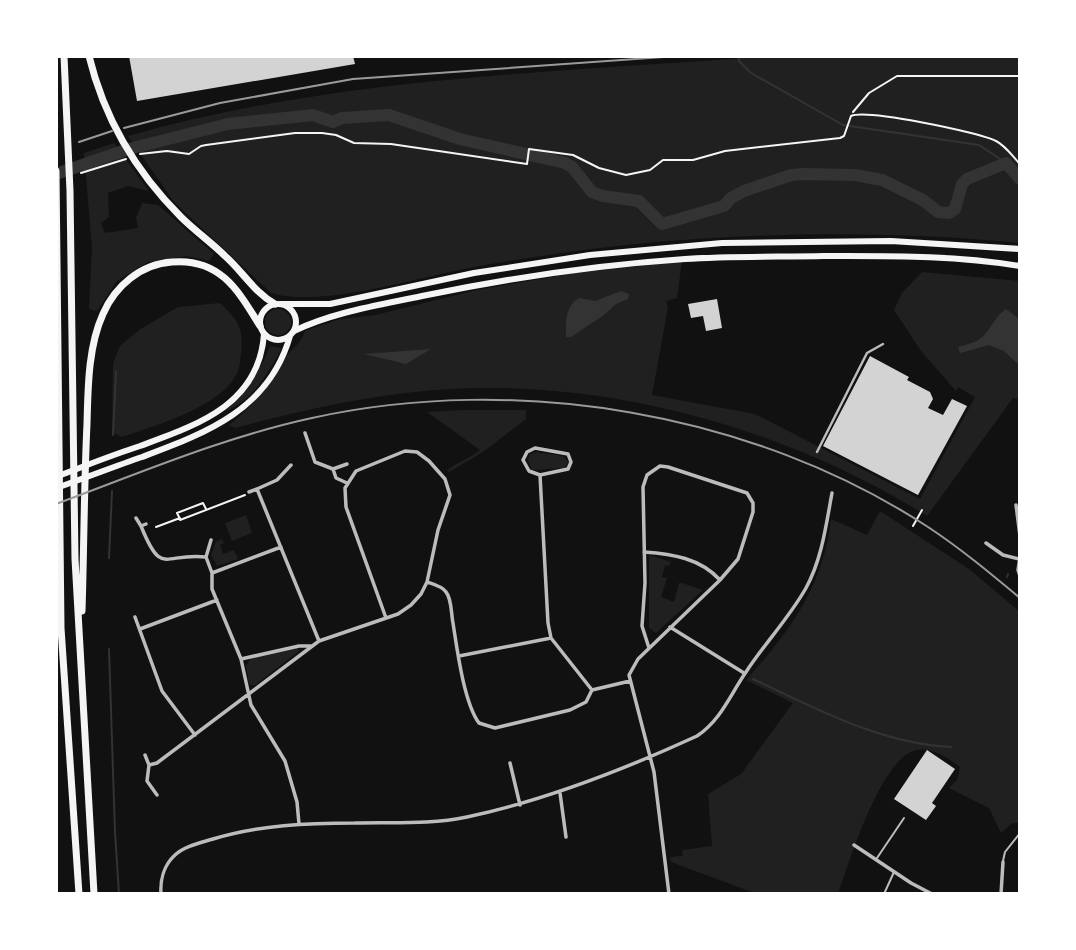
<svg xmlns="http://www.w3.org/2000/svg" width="1076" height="950" font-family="'Fira Sans',sans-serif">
<rect width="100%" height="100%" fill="#111"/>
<path fill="#202020" d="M753,56H1020V243C873,229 715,232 569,252C534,257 499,262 464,269C413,279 319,308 271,293L174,202L128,136C325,80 529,73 732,59Z
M114,143L149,191L128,186L108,193L109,217L101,223L105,233L138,228L136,218L142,203L158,205L214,254L209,261L187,256L148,262L117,281L97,311L89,309L92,248L84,153Z
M682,261L677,298L666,301L668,307L652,395L755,414L920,499L975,397L958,387L956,391L921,351L894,310L902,293L922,272L1020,281V400L1013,398L927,516C778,423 583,371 406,393C347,400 291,413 235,428L229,425C255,406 268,382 286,357C293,347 301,344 305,331L340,319L375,315L477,290L575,273Z
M220,303C238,320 244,328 241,354C240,359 240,366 238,371C223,407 156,425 122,437L112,432L113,364L120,346L139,330L178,307Z
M265 322a13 13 0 1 1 26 0a13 13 0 1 1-26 0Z
M270,346L282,348C269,372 252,402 225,411C246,391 260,373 270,346Z
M460,410H526V419L483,452L449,472L447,470C458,462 470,458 480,450L427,412Z
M536,452L563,456L568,461L567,465L564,468L532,470L528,460L530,454Z
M880,511L969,569L1020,612V823H1012L1001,833L989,808L949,788L957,780L960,767C949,758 931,747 916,750C881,758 849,862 838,894H757L671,862L670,857L683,856L682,850L712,846L708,794L741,774L793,703L746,680C790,632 824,584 831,519L867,535Z
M246,515L252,533L232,541L225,523Z
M222,539L224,543L220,545L223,554L234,550L238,559L217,566L211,555L216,542Z
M649,555L671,562L669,566L665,565L662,577L667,578L661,597L674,602L679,583H682L703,590L656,633L649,628Z
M298,648L299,651L254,686L249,684L246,666L251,658Z"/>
<path fill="#333" d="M621,291L629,294L628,299L616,304L604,315L571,337H566C566,322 565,306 579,298L595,301Z
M1006,309L1018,318L1020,323V366L1004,351L989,345L960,353L958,347C965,345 974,343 980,339C991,330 994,317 1006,309Z
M431,349L406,364L364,354Z"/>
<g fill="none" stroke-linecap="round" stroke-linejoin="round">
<path stroke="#333" stroke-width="2" d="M739,56V61L751,73L843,125L979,145L1006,163
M113,435L116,372
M109,558L112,491
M1007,577L1008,574
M109,649L115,832L119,894
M753,679C815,708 881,744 951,747"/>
<path stroke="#333" stroke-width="12" d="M56,174L129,149L228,124L313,115L333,122L342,118L389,115L460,139L565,163L572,167L592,192L603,196L639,201L662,224L724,206L731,198L744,191L791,175L803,174L855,175L882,180L923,200L938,212L949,213L955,209L962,184L967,179L1006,163L1020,179"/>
</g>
<path fill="#d3d3d3" d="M129,56H353L355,64L137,101Z
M717,299L722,328L706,331L703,316L691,318L688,304Z
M870,356L909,377L907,380L930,392L933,399L928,408L943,415L952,399L967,406L918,495L823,446Z
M927,750L955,769L932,803L936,806L926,820L894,799Z"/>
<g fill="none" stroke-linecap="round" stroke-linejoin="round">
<path stroke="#f5f5f5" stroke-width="2" d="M853,112L869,93L897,76H1020
M140,154L167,151L189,154L201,146L206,145L295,133H322L336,135L354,143L391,144L527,164L529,149L573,155L599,168L626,175L650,170L663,160H693L725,151L840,138L844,136L851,116C866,109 978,132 996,141C1006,146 1012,156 1020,164
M81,173L126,159
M179,517L177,513L203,503L206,509
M913,526L922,510
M156,527L180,518V520L245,495"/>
<path stroke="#bcbcbc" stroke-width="2" d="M877,858L904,818
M1003,861L1005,852L1020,833
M884,894L894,872"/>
<path stroke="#bcbcbc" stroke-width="2.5" d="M817,452L867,353L883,344"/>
<path stroke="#bcbcbc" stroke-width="3.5" d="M305,433L315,462L333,469L336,478L347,483
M291,465L277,480L257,489L319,641
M333,469L347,464
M540,475L568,469L571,462L568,454L535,448L527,452L523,460L529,471L540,475L548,623L551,638L592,690
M249,492L257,489
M1016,505L1020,536
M136,518L141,526
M146,524L141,526C162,578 164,552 206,557L212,573V589L241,659L251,705L285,761L297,802L299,824
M986,543L1003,555L1019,559
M644,552C672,554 700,558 720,580
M206,557L211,540
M1020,557L1018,570L1020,576
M212,573L281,547
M427,582C433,584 442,586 446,592C452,599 451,614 453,623C457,649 464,703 479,723L495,728L570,710L586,702L592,690L630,681
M135,617L162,691L195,735
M670,627L744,673
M140,629L217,600
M649,648L642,626L645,583L643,487L647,475L660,466L668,467L747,493L753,503V512L738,559L720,580L638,659L629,675L654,772L669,894
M459,656L551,638
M241,659L299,646H311
M145,755L149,765L147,781L157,795
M510,763L520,805
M149,765L157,763L319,641L398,614L411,605L421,594L427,582L438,530L450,495L445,479L429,461L417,452L405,451L356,471L345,488L346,507L386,618
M560,793L566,837
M854,845L911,883L932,894
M161,894C160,880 164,865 175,855C185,846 200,843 213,839C259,825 308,823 355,823C393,822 430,825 467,817C547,800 623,770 697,736C721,720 730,695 746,672C765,643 789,618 806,588C822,559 826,525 832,493
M1001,894L1003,862"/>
<path stroke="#f5f5f5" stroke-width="6" d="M281,304H330L474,273L590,255L722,243L891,241L1020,249
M294,331C333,312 380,305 422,296C509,278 597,265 685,259C731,256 777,257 824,256C889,256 955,255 1020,266"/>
<path stroke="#f5f5f5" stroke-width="6" d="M260 322a18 18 0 1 1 36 0a18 18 0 1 1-36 0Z
M58,476C85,466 112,455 140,446C197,425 259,405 264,334
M56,488C85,478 113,467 142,457C206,433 269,410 290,336"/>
<path stroke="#f5f5f5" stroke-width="7" d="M64,56L70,191L75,559L94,894
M89,56C104,118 136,172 181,217C195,231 211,242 225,256C243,272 254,292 275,304
M56,171L61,628L79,894
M82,611C84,549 84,486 87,424C88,388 88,347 103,314C115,286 141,264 172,262C220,258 238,290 260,326"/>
<path stroke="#9a9a9a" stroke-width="2" d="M124,128L220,103L353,79L678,56
M79,142L112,131
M56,504C140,473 224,437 312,418C515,373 753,412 928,527C960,548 990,573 1020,598"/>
</g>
<rect width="1076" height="950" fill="none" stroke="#ffffff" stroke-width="116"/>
</svg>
